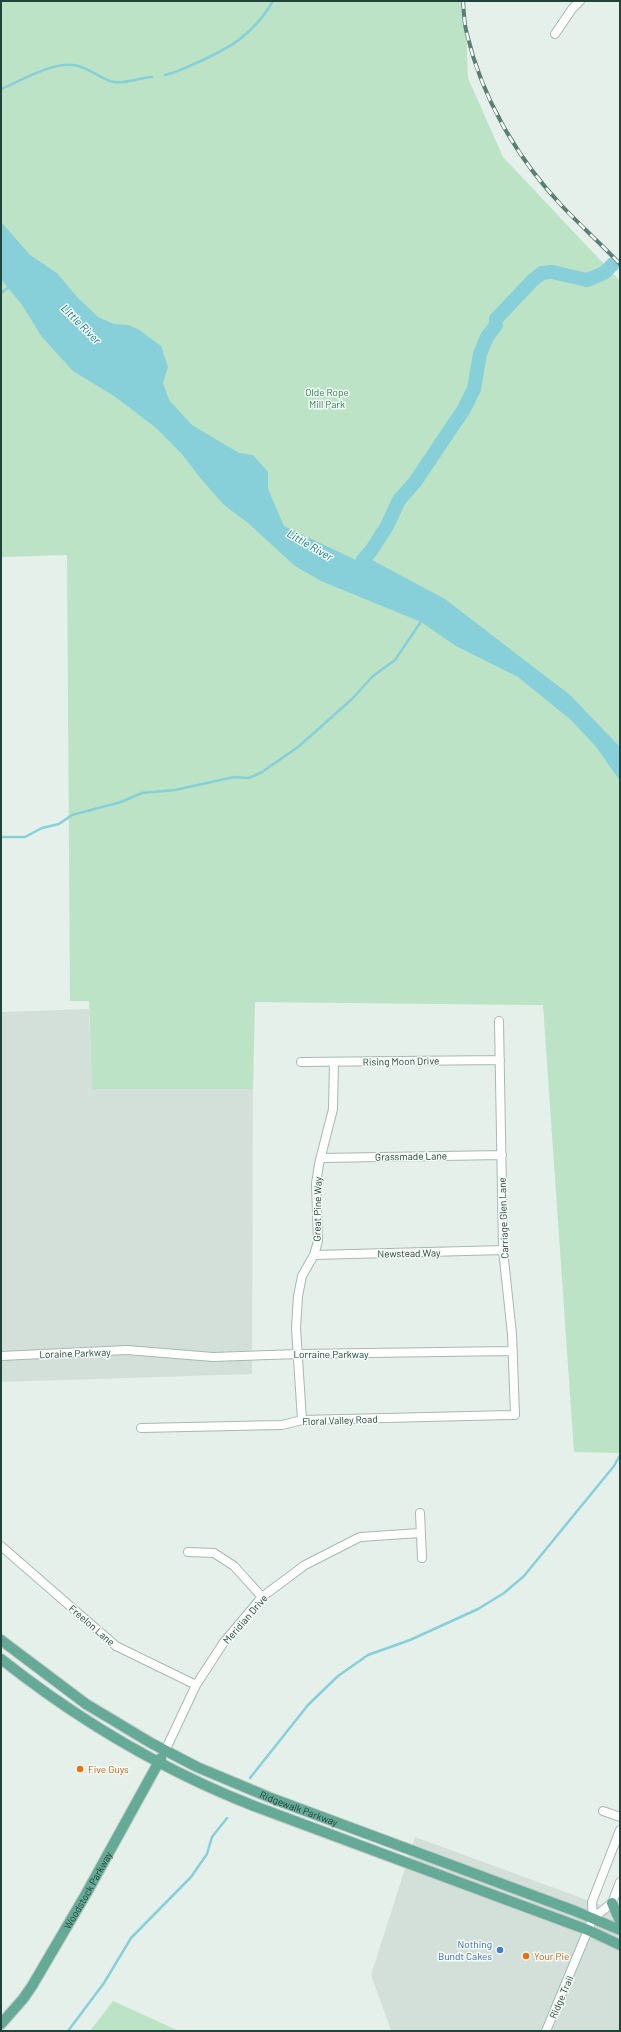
<svg xmlns="http://www.w3.org/2000/svg" width="621" height="2032" font-family="Barlow,sans-serif">
<rect width="100%" height="100%" fill="#e5f0ea"/>
<path fill="#d3e0d9" d="M89,1009L92,1089H253L252,1374L1,1382V1012Z
M415,1837L620,1912V2031L391,2030L371,1975Z"/>
<path fill="#bce3c5" d="M1,1H465L468,78L503,157L620,281V1453L574,1452L543,1005L255,1002L253,1089H92L89,1001H70L67,555L1,557Z
M113,2001L179,2031H90Z"/>
<path fill="#87d0da" d="M1,222L30,255L57,273L78,298L98,317L114,324L128,325L138,329L161,346L168,367L163,383L169,400L192,425L239,453L253,455L268,472V489L284,526L358,561L372,560L445,599L570,695L620,747V781L597,748L571,720L518,677L456,646L421,622L321,581L295,566L248,523L224,505L201,479L182,454L155,427L114,396L73,371L42,337L22,305L1,279Z"/>
<g fill="none" stroke-linecap="round" stroke-linejoin="round">
<path stroke="#87d0da" stroke-width="2.5" d="M165,75C175,73 185,68 194,64C230,48 252,36 273,1
M1,89C23,80 49,63 73,65C86,66 98,77 110,81C124,85 138,78 152,77
M1,293L10,286
M1,837H25L42,828L59,824L72,815L121,802L142,793L175,790L234,777L249,778L262,772L298,747L352,699L373,676L395,660L422,620
M250,1778L308,1705L338,1676L368,1655L410,1640L478,1609L504,1593L524,1576L614,1466L620,1455
M68,2031L104,1983L131,1938L191,1877L207,1854L212,1837L227,1818"/>
<path stroke="#87d0da" stroke-width="14" d="M355,577L363,560L371,551L387,526L399,500L415,482L464,409L474,389L480,354L487,337L496,325V319L533,280L542,273L552,272L587,280L604,273L613,264"/>
<g stroke="#a6b9b2" stroke-width="10">
<path id="minor" d="M555,34L572,9L580,1
M301,1062L500,1060
M321,1158L502,1155
M314,1255L503,1250
M1,1356L127,1350L213,1357L299,1354L513,1351
M302,1420L296,1328L298,1296L302,1276L314,1255L318,1241L316,1184L319,1164L333,1109L334,1062
M141,1428L282,1425L302,1420L515,1415L512,1334L503,1250L499,1021
M420,1513L422,1558
M1,1546L116,1646L196,1685
M188,1552L214,1553L234,1566L262,1597
M165,1751L196,1685L224,1642L262,1597L305,1565L360,1537L420,1533
M603,1811L620,1817
M593,1918L612,1903L620,1882
M546,2031L593,1918L592,1902L620,1830"/>
</g>
<g stroke="#c1cbc8" stroke-width="12">
<g id="major">
<path id="s1" d="M1,1640L86,1704L151,1743L197,1767L271,1798L575,1911L620,1930"/>
<path d="M1,1659C78,1720 162,1770 254,1806L588,1930L620,1945"/>
<path d="M612,1903L620,1921"/>
<path id="s2" d="M1,2024L23,1999L32,1986L86,1894L161,1758"/>
</g>
</g>
<use href="#minor" stroke="#fff" stroke-width="8"/>
<use href="#major" stroke="#64aa96" stroke-width="10"/>
<g stroke="#5c7f75" stroke-width="4">
<path id="rail" d="M463,1C464,12 464,24 467,34C482,98 517,158 562,206C581,226 601,244 620,264"/>
</g>
<use href="#rail" stroke="#f6fbf9" stroke-width="2.5" stroke-dasharray="8" stroke-linecap="butt"/>
</g>
<g fill="#e8710a" stroke="#f6fbf9" stroke-width="1.5">
<circle cx="80" cy="1769" r="4"/>
<circle cx="526" cy="1956" r="4"/>
</g>
<circle fill="#3f7fe0" stroke="#f6fbf9" stroke-width="1.5" cx="500" cy="1950" r="4"/>
<g text-anchor="middle" stroke-width="3" stroke-linejoin="round" paint-order="stroke">
<g font-size="10" fill="#268046" stroke="#f6fbf9">
<text x="327" y="396">Olde Rope<tspan x="327" dy="12">Mill Park</tspan></text>
</g>
<g font-size="10" fill="#21443a" stroke="#f6fbf9">
<text transform="translate(401 1061) rotate(-1)" y="4">Rising Moon Drive</text>
<text transform="translate(411 1156) rotate(-1)" y="4">Grassmade Lane</text>
<text transform="translate(317 1209) rotate(-89)" y="4">Great Pine Way</text>
<text transform="translate(503 1218) rotate(-92)" y="4">Carriage Glen Lane</text>
<text transform="translate(409 1253) rotate(-1)" y="4">Newstead Way</text>
<text transform="translate(75 1353) rotate(-2)" y="4">Loraine Parkway</text>
<text x="331" y="1358">Lorraine Parkway</text>
<text transform="translate(340 1420) rotate(-2)" y="4">Floral Valley Road</text>
<text transform="translate(245 1619) rotate(-49)" y="4">Meridian Drive</text>
<text transform="translate(92 1625) rotate(41)" y="4">Freelon Lane</text>
<text dy="4" stroke="none"><textPath href="#s1" startOffset="344">Ridgewalk Parkway</textPath></text>
<text dy="4" stroke="none"><textPath href="#s2" startOffset="160">Woodstock Parkway</textPath></text>
<text transform="translate(561 1997) rotate(-67)" y="4">Ridge Trail</text>
</g>
<g font-size="10" fill="#c56008" stroke="#f6fbf9" text-anchor="start">
<text x="88" y="1773">Five Guys</text>
<text x="534" y="1960">Your Pie</text>
</g>
<g font-size="10" fill="#366cbe" stroke="#f6fbf9" text-anchor="end">
<text x="492" y="1948">Nothing<tspan x="492" dy="12">Bundt Cakes</tspan></text>
</g>
<g font-size="11" font-style="italic" fill="#137888" stroke="#f6fbf9">
<text transform="translate(81 324) rotate(45)" y="4">Little River</text>
<text transform="translate(310 545) rotate(30)" y="4">Little River</text>
</g>
</g>
<rect width="621" height="2032" fill="none" stroke="#21443a" stroke-width="4"/>
</svg>
